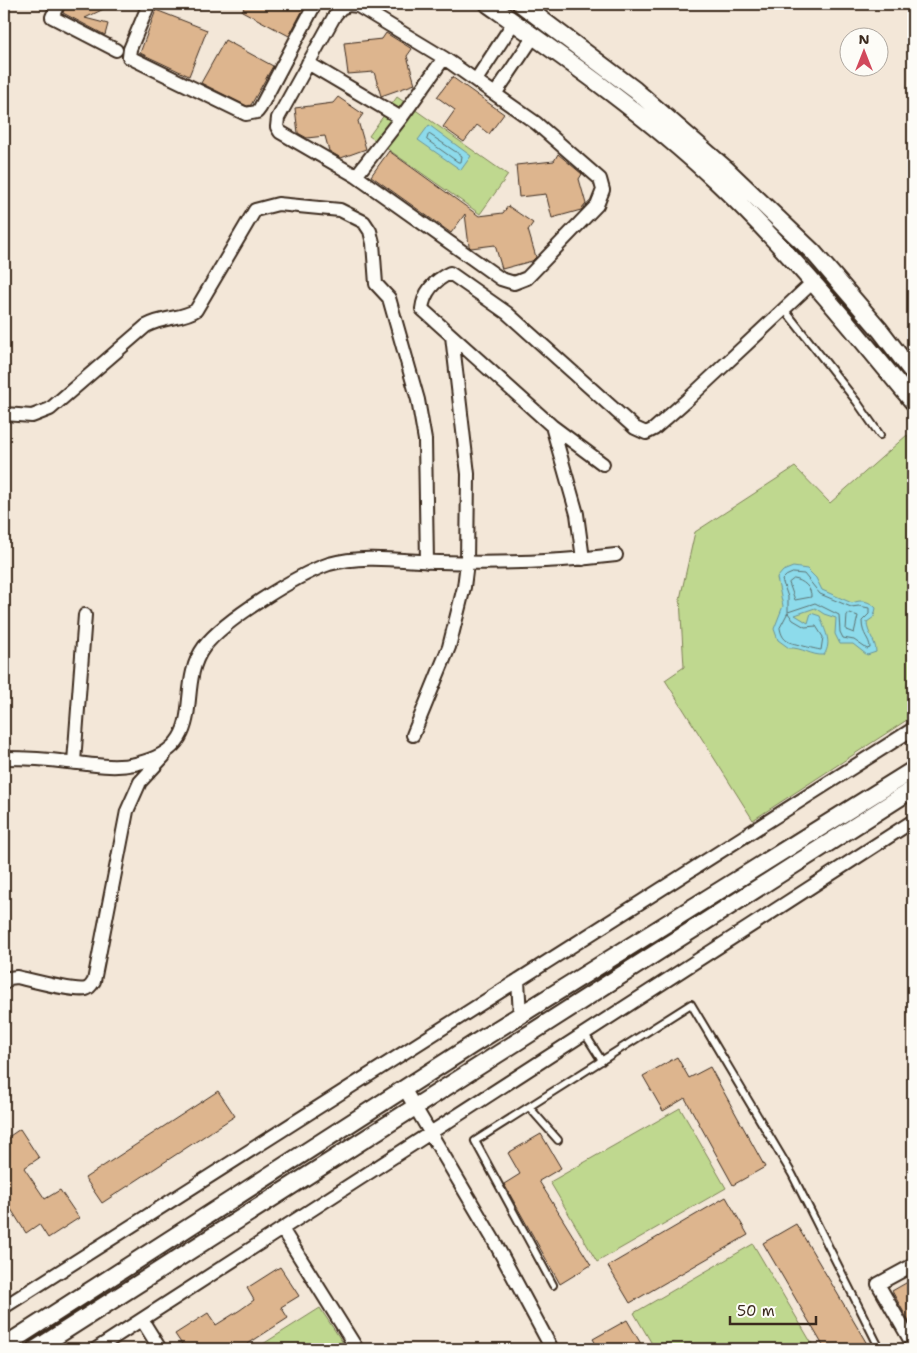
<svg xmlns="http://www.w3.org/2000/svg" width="917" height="1353" font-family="'Shantell Sans',sans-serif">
<rect width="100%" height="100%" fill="#f3e7d8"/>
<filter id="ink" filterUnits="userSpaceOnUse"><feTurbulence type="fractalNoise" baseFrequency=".02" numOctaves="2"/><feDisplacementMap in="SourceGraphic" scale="10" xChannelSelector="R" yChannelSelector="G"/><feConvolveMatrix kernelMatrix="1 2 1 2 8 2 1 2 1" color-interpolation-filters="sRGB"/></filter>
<g filter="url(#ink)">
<path fill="#bfd88f" stroke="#7d8156" d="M397,97L508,175L480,214L369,136Z
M907,435L913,444V716L753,820L665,680L684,667L680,599L695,532L795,467L830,503Z
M680,1108L726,1188L597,1262L550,1182Z
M753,1244L815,1349H655L634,1313Z
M320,1308L347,1349H255Z"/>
<path fill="#8ddbeb" stroke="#6c9499" d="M429,125L471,156L461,170L418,140Z
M793,567L807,569L816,578L822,590L852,603C862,599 869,601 876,608L874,617L867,622C867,634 876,640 876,652L867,655L853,644H840L835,634L836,618L824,614L815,608L795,615L808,623L811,613L820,616C824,630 833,641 824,655C811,656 802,647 789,648L778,640L774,629L783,606L777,578L783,571Z"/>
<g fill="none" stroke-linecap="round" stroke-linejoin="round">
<path stroke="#5c7170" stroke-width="1" d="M429,134L462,156L461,162H458L427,140Z
M793,573L804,574L820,594L851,607L859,606L869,608V614L862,621C862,636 870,638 870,648L867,649L854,640L843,638L840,632L839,615L815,603L788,612V597L782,580L786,576Z
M794,579C803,580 812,588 811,597L795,600L789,583Z
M788,613L793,620L805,627L816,626L823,637L821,650C819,650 791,643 789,642C783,639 781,634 780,628Z
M850,613L858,616L854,633L846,630L847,615Z"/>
</g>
<path fill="#ddb58e" stroke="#3b2a1e" d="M66,4H114L85,18L108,24L105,35L63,13Z
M246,4H306L289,36L242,11Z
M156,10L207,30L189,76L140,53Z
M386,33L412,49L407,56L415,84L381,96L374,72L348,74L344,43L382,39Z
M225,40L273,66L251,105L247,106L201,83Z
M452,77L504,114L489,134L477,125L464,142L443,127L455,110L437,97Z
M338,97L363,114L358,121L366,149L341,158L329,151L325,136L307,138L298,133L295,108L333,103Z
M389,151L479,216L503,213L508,206L533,223L528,230L536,257L532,261L502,269L495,245L471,248L469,246L465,214L451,233L371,176Z
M558,154L582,174L579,179L586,204L581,210L552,218L546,194L519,197L516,165L554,161Z
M677,1057L689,1078L710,1067L765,1167L733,1185L685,1098L663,1111L643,1076Z
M218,1091L235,1116L102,1203L85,1178Z
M20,1129L39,1158L24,1168L45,1199L60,1190L79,1218L48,1238L39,1224L26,1233L4,1198V1140Z
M541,1134L561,1168L539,1181L591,1265L560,1284L504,1184L520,1174L508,1153Z
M726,1197L748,1235L630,1303L608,1266Z
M796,1224L833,1286L870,1349H825L763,1243Z
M280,1267L299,1296L281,1307L288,1318L240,1349H185L175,1334L208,1313L216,1325L240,1310L254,1300L247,1288Z
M913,1279V1329L892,1291Z
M627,1320L644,1349H599L593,1339Z"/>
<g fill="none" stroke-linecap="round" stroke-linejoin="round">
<g stroke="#3b2a1e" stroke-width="10">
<path id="service" d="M784,309L857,402L880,435
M585,1034L602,1061
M529,1107L558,1140
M553,1285L475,1141L691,1004L792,1174L880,1349"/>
</g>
<g stroke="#3b2a1e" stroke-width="16">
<path id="minor" d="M58,4L52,17L116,50
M149,4L130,49L129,57L246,114L257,112L260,108L315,4
M349,5L358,6L444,58L536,123L600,179L603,190L597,205L527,278L514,283L501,279L356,176L280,132L277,127L278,118L335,15L341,8Z
M308,63L401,118L356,176
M476,80L514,22
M495,94L534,36
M401,118L444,58
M4,414L32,416L50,409L146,326C164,316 183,319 196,310L255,210L278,204L340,210L364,222L370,231L373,243L376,284L389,298L418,400L425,440L427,562
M552,426L577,514L583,559
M603,464L552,426L422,309C424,292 435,280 450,273L507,313L635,428L646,433L654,429L687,400L813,282
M413,735L449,647L464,587L467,563L468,474L452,336
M4,758C25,758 46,759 68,762C90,764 113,769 135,764C213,747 173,689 204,647C224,620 297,575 329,564C364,554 403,561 439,562C498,564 557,562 616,555
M74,762L85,615
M518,980L520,1016
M4,983L9,978L17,977C30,980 75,992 86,989C90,988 92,984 94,981L127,811L140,782L164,756
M405,1090L493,1239L552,1349
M282,1229L357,1349
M913,1265L878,1284L913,1345
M4,1307L913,729
M142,1320L160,1349
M96,1349L913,821"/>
</g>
<g stroke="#3b2a1e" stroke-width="20">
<path id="tertiary" d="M488,4C566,59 645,114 715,180C787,248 850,325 913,402
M521,4L635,90L726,169L813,252L880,330L913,373
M4,1346L472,1045L913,770
M36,1349L913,789"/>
</g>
<use href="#service" stroke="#fdfcf7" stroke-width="6"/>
<use href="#minor" stroke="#fdfcf7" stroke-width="12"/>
<use href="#tertiary" stroke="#fdfcf7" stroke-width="16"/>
</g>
</g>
<rect width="917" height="1353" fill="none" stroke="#fdfcf7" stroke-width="20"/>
<rect x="10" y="10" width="897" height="1333" fill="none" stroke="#3b2a1e" stroke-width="2" filter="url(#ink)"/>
<g transform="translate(864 52)"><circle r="24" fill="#fdfcf7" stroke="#afa8a0"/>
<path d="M0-4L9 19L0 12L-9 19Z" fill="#d1495b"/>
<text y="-8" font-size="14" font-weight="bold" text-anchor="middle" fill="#3b2a1e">N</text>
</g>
<path d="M730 1316v8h86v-8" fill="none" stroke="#3b2a1e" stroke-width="2.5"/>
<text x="737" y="1316" font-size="15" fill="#3b2a1e" stroke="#fdfcf7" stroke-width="4" paint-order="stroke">50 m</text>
</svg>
